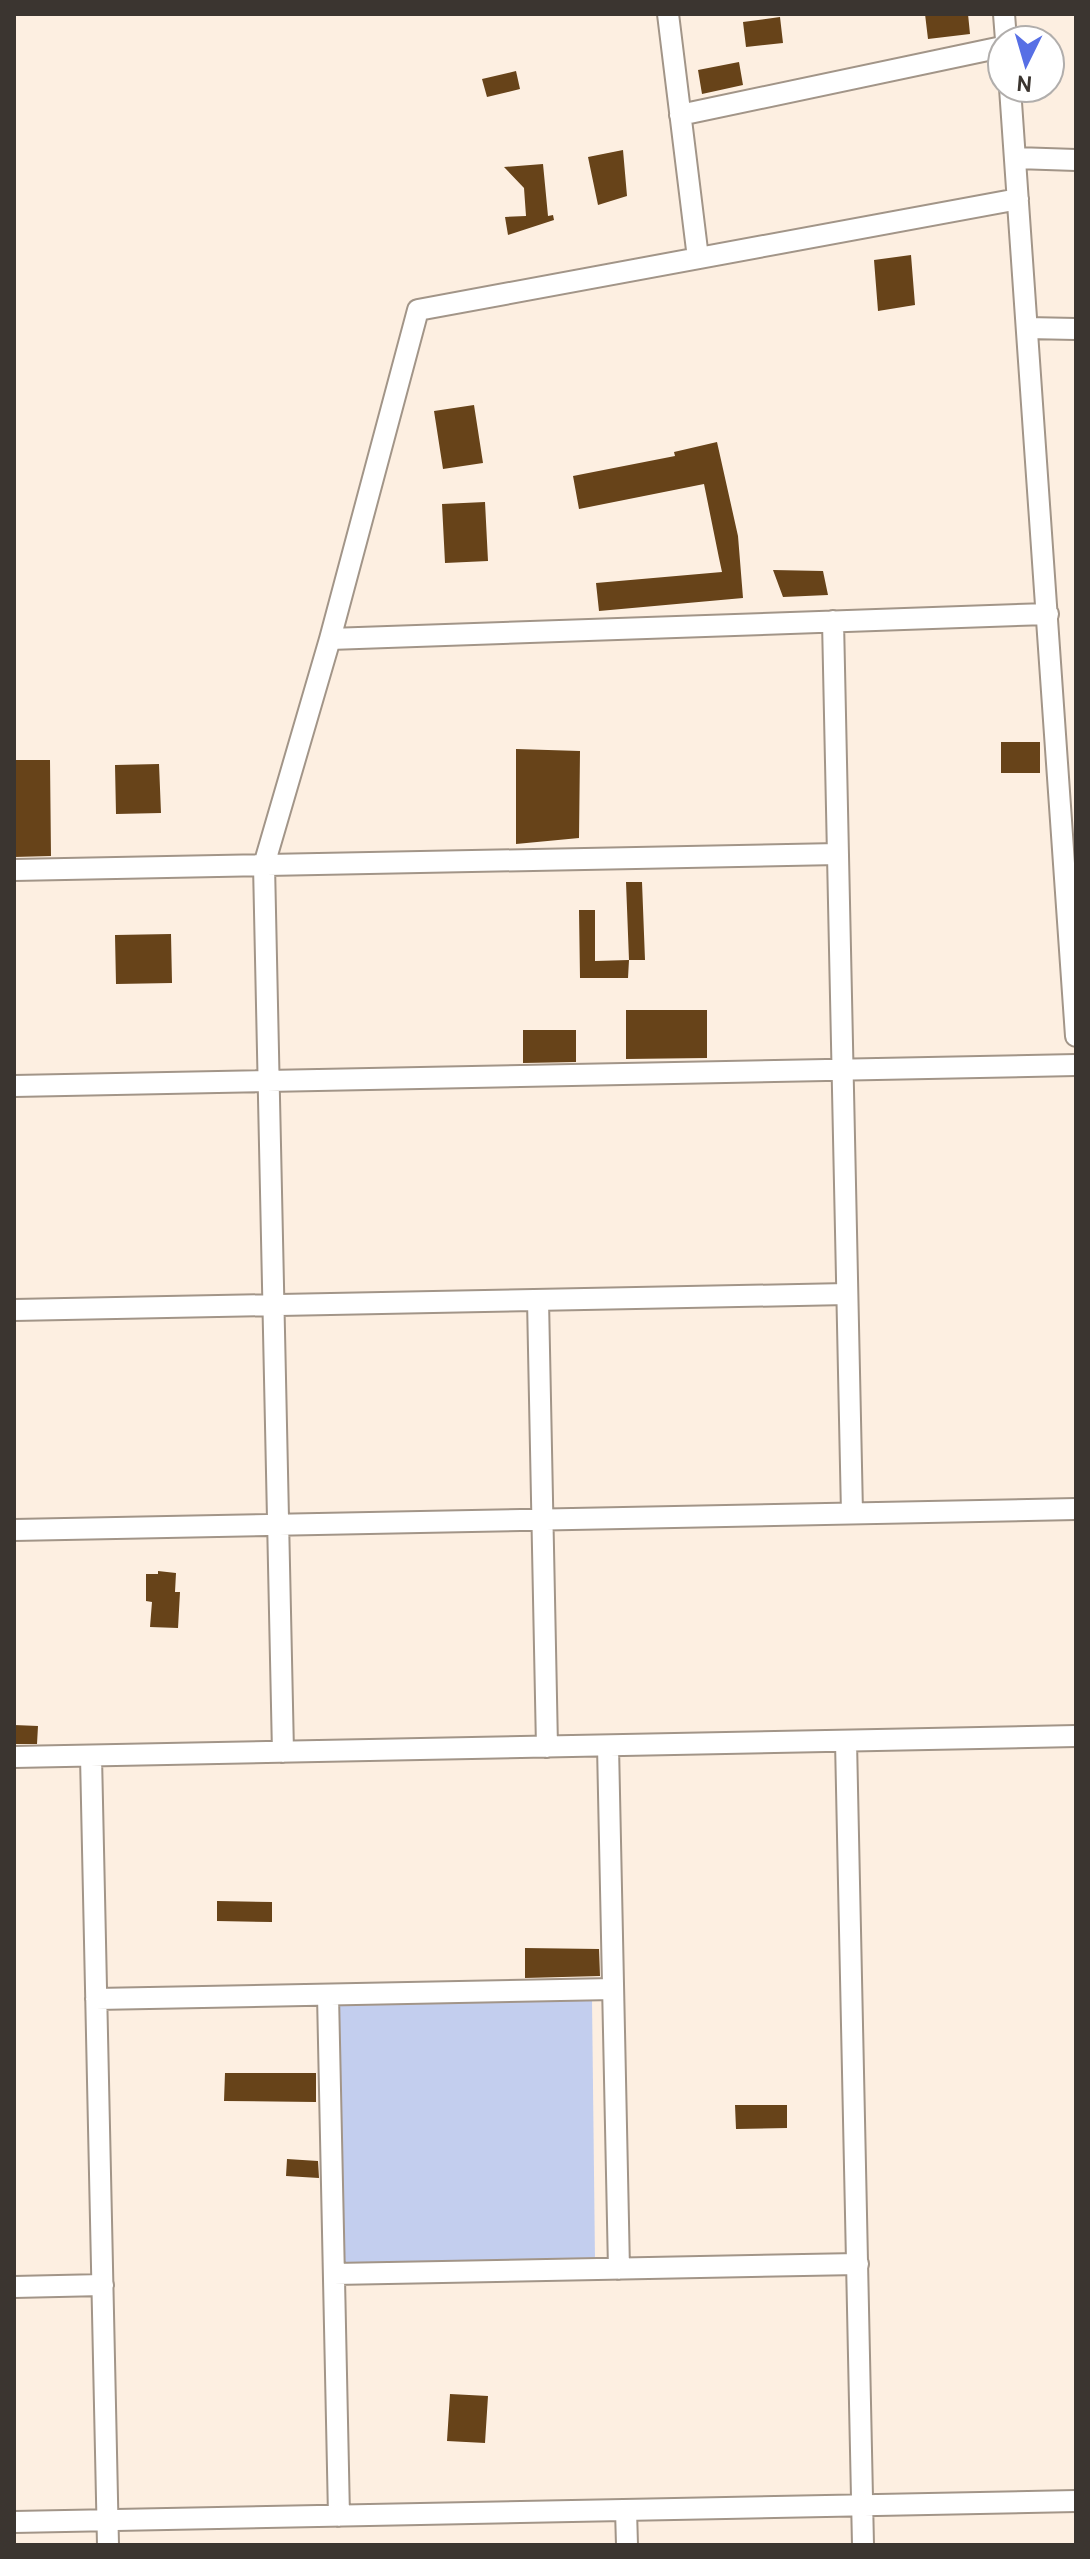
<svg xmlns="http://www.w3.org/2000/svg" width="1090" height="2559" font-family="Cabin,sans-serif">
<rect width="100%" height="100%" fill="#fdefe1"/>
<path fill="#c3ceee" d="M592,1999L595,2261L339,2264L336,2002Z"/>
<path fill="#674319" d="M925,14H968L970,34L928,39Z
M780,17L783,43L746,47L743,22Z
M739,62L743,85L702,94L698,70Z
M516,71L520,89L487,97L482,79Z
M623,150L627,196L598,205L588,157Z
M543,164L548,216L553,215L554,220L508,235L505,217L526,216L524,188L504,167Z
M911,255L915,305L878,311L874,260Z
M474,405L483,463L443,469L434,411Z
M717,442L738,536L743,598L599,611L596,583L722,572L719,558L704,484L579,509L573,476L675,456L674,452Z
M485,502L488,561L445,563L442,504Z
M773,570L823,571L828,595L783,597Z
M1001,742H1040V773H1001Z
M516,749L580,751L579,838L516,844Z
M14,760H50L51,856L14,857Z
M159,764L161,813L116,814L115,765Z
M626,882H642L645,960H629Z
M579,910H595V961L629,960L628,978H580Z
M171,934L172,983L116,984L115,935Z
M626,1010H707V1058L626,1059Z
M523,1030H576V1062L523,1063Z
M158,1571L176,1573L175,1592H180L178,1628L150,1627L152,1602L146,1601V1574H158Z
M14,1725L38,1726L37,1744H14Z
M217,1901L272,1902V1922L217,1921Z
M525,1948L599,1949L600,1976L525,1978Z
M225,2073H316V2102L224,2101Z
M735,2105H787V2128L736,2129Z
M287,2159L318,2161L319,2178L286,2176Z
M450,2394L488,2396L485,2443L447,2441Z"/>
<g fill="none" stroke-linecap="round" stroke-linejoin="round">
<g stroke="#a29588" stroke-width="24">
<path id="minor" d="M668,14L698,258
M1004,14L1006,40
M1010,88L1076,1036
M680,115L1002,47
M1015,158L1076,160
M1027,328L1076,329
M833,621L852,1513
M330,639L1048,614
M14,870L838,854
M14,1086L1076,1065
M538,1300L547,1747
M14,1310L847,1294
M14,1530L1076,1509
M846,1741L863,2545
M608,1746L619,2269
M283,1752L264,865L330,639L418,310L1018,199
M91,1756L108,2545
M14,1757L1076,1736
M328,1995L339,2516
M96,1999L613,1989
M334,2274L858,2264
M14,2287L103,2285
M626,2510L627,2545
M14,2522L1076,2501"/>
</g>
<use href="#minor" stroke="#fff" stroke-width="20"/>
</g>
<rect width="1090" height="2559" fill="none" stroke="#3b3530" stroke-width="32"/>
<g transform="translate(1026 64) rotate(185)"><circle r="38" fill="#ffffff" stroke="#b1aeac" stroke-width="2"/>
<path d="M0-6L14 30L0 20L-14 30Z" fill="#576fe5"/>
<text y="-12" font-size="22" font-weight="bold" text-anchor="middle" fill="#3b3530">N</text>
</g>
</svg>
